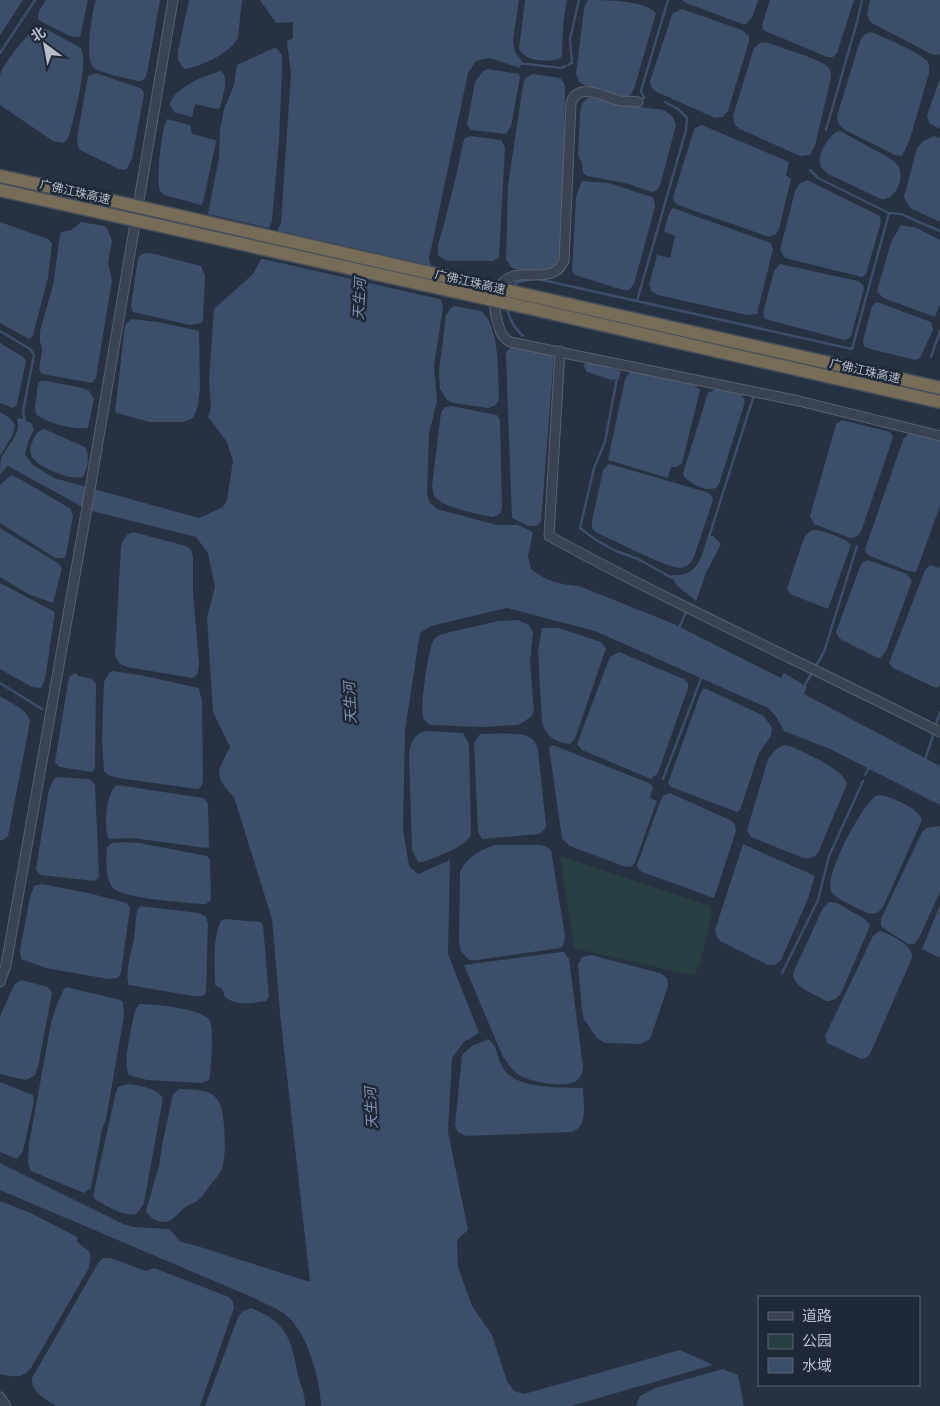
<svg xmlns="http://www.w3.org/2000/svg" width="940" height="1406" font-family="'Titillium Web','Noto Sans SC',sans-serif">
<rect width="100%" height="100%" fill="#263141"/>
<path fill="#283e42" d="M560,856L710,906L712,914L700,964L694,976L574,948Z"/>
<path fill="#3c4e69" d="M0,0H23L0,35Z
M46,0H88L80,37H72L42,22L38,19L39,11Z
M96,0H160L147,73C145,79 144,81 138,81C129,79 100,73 94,68C84,60 92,11 96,0Z
M189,0H242L238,38C230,53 201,67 184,69L178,60V51Z
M260,0H519L513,40L515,52L522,61L520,68L490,58L476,61L468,73L429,259L443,307L434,366L437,401L429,434L427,495L430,503L437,509L497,525H518L533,532L528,556L531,569C546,581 560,585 579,586L674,624L781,678L784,673L807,687L804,694L940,766V805L830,749L784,731L777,718L768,708L595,631L507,608L431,626L420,633L405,730L403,829L409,866L418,874L450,860L448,954L479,1033L464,1042L452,1058L448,1132L468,1230L457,1240L458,1267L472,1306L492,1335L507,1381L514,1391L524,1394L680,1350L713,1365L571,1406H321C320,1379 308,1335 288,1317C280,1309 265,1304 254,1298L0,1190V1163L123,1224L134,1227L169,1229L181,1242L194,1245L310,1282L280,1013L272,919L234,797C213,776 217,772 230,747L213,712L207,617L215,587L208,553L196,537L88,510L8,466L0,475C0,470 0,464 1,459C6,446 22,435 17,419L20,418L31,423L34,429L28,442L25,455L33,465L54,478L199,518L223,507L227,500L233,461L227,442L208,417L211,407L209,381L214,309L253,274L281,223L291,73L287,41L293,38V22L276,23Z
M525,0H567L563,25L562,56L559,59C547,62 524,62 519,48Z
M588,0C605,0 645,0 656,13L634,89L630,95L627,97L584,85L579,82L576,74L584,8Z
M682,0H758L752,18L746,24H742L686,3Z
M770,0H854L837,53L833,57H827L763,30L762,25Z
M870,0H940V54L936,55L931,54L870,22L867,14Z
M682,9L742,30L749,36V41L728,111L723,117L715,118L659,93C653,90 650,88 650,81L671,18L673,13Z
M36,28L46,29L81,48C89,61 74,116 70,133L67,140L63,143L53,141L0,105C0,96 0,85 0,76C2,65 26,35 36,28Z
M870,32L874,33C887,39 919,52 927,61C930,65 929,69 929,73L910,139L902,156L895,155L845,130C840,126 837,123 837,116L860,41L863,36Z
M766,42C778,47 821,59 828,67C831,70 831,74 831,78L815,146L810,155L800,156L740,129L735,125L733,116L754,48L760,43Z
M274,48L277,49L282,55V72L279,141L272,221L269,228L208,214L219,157L220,130L224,109L234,85L237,65Z
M488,69L519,74L520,78L511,126L506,134L471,130L467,125L475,82L483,71Z
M221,71C230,79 222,97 220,108L217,109L195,104L192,117L174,112L170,105C172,88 206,75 221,71Z
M96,73L140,88L143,91L144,95L132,159L126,170L119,169L80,150L78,146L77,138L87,81L88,76Z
M532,74L560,78L564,83L565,87L562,255C554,276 534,271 515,269L511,267L506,259L508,185L523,85L525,79Z
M940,79V129L929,123L927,115Z
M589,97L616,104L664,110L673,117L676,125L660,186L657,190L652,192L625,183L587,176L583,173L582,164L578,155L580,114L582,103Z
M167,119L190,125L192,134L215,140L216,142L203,203L201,205L164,195C161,192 160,192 159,188C157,176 161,129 167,119Z
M702,125L789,162L786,175L791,179L779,229L776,234L769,237L678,205L674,202L673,197L693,133L695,128Z
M840,131L893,160C896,163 899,166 900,170C903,182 894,201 881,199L828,174C825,171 821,169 820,164C817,155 830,132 840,131Z
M471,136L501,140L505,147L499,257L493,261H446L438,255V245L443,228L457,172L463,143L465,138Z
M934,136L940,138V222L910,208L904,197L917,148L923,141Z
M807,180L880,216L881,222L866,274L862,277L785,258L780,250L795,191L799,184Z
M582,181L609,183L652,197L654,200L655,207L634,284L629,290H623L575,275L572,271L576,197Z
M673,208L771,243L773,249L757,314L747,315L658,295L651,291L649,285L657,255L670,258L675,236L664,231L669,213Z
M0,222L48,239L52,243L48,278L34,331L33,336L29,339L0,323Z
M81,222L104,226L107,228L112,240L108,263L112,280L96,378L92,383L42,374L39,370L42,350L40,341V331L53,285L60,235L62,232L71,230Z
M901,225L917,228L940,240V304L935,317L883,298L877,291L891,242Z
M146,253L155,254L201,266L205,276L203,320L201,323L190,325L133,312L131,306L138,258L142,254Z
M780,264L858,281L863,285L864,289L851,336L848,339L844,340L765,319L763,313L774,271Z
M877,302L931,322L933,330L920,358L915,360L870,349L864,346L863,341L872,306Z
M454,306L481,311C500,325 498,375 499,396C499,404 495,406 488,408L453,403L447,400L440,389L439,371L446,315L451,308Z
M131,319L158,322L199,331L200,388L198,406L193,418L183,422H149L117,413L115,411L125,325Z
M0,343L23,357L26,361L17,404L13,408L0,403Z
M512,347L554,355L541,522C533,532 522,522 512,518L506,357V352Z
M589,362L621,371L619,379L612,380L587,372L583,365Z
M634,371L694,385L700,390L682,463L677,467H671L668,478L608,460L625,379L630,372Z
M40,381H47L83,388L89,391L94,399L88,428C75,430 46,423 36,414L35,407L38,384Z
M716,389C726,391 743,390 745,402L719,484L716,488C704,492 692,484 684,477L683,473L708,393Z
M451,406L497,415L500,420L502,506C502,513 499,516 492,517C478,514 444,508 435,497C433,494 433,489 432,486L441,412L445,407Z
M0,412L10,418L15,425L13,434L0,456Z
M842,420L890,432L893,437L862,529C859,535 857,538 850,538L814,524L810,516L835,428L836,424Z
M44,429L85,447C90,455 88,469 83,477C71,481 36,467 31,455C29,450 31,445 33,440C36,434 38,431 44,429Z
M914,433L940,439V506L916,572L908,571L870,556L866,553L865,549L903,440L908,434Z
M610,464L706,492L711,495L713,500L695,554C693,561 689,566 682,568C670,570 612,539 597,533L592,528V521L603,470L607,465Z
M11,475L20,479L71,509L73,516L66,555L64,558H55L0,523V485Z
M0,528L58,563L62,568L53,603L28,594L0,577Z
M813,530C822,530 846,538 851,545L828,609L790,594L787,588L804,538L808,533Z
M133,532L186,546L191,550L193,556V592L199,664C198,671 199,676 192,678L127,667C119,664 117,662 115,654L121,546C124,539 125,534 133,532Z
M708,535L713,536L721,544L706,573L696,601L677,586L671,575C698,578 702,556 708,535Z
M868,560L907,574L912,581L886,651L881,657L878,658L842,640L839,638L836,632L860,567L862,563Z
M930,565L940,568V685L936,688L893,668L889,663L925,570Z
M0,583L55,612L45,680L41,688L32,687L0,669Z
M518,620L529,625L533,632L530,662L534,711L531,717L518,725L481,727L430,725C427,723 424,721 423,716C420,705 428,652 433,641C435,637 438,636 442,634L498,621Z
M542,628H559L601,642L606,648L575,739L570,744C556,743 547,737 542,723L538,652Z
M619,652L684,679L688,683V688L658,773L651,779L582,750L577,744L607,664L610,657Z
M113,671L145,676L199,688L202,702L203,782L200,788L197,789L118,778L108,775L104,771L102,740L104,682L109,673Z
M75,673L79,676L92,679L96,684L95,766L94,770L92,772L59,767L55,762L68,682L69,677Z
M703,689H707L764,716L772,728L771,736L759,753L740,810L737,812L671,787L668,783L701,692Z
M0,696C9,702 29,710 30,722L8,836L3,840H0Z
M427,731L463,733L469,744L471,834C468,847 435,857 423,862H418L412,850L409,754C411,742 414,733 427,731Z
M480,734C492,734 524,731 532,739C535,741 537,746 538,750L546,825L545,829L539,834L482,839L478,832L474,743Z
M553,745L649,783L653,787L650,798L657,801L635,862L632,866L626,867L570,846L562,839L549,747Z
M786,745L793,747C808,755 842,768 847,784L818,853C813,858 810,859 803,858L751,837L747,830L768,759C773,752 777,747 786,745Z
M58,777L87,779L91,780L95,785L99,877L95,881L40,875L36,869L49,789L54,779Z
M117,785L204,798L208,804L209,847L206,848L133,838L109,839C103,829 106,791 117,785Z
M670,793L730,820L735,824L736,831L714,898L642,872L638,869L637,865L660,802L663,796Z
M877,795C889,795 920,809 922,820L884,905C880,912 876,915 868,913C860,909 834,899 831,891C825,874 862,804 877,795Z
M940,826V892L919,938L914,944H908L883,928L881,926V919L922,832L926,828Z
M127,842L139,843L207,856L210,860L211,900L206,904H201C183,902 124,899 113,888C105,880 106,857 107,847L112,843Z
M743,844L815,876L807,901L781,960L775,965H768L720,941L716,935L715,930Z
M496,845H541L547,847L551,850L565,936L563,946L560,948L477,960H469L461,951L459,943L460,873C465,858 481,849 496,845Z
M42,884L88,893L127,903L130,908L121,973L118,978L108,979L46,968L21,959L20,950L30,897L34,886Z
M829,902L837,903L863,918L867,921L870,926L841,993C837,999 833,1001 826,1001C815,994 793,988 793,973L823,908Z
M940,905V958L922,949Z
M141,906L199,913L206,917L208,924L206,992L203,996H192L129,985C124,974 132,950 134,938C135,928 136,919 137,910Z
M225,919L260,922L263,925L269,997L266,1001C251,1003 236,1007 224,996C224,989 221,988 215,985C215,965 212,939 221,921Z
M881,931C892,936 913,944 912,958L870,1054L866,1058L861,1059L827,1043L825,1036L873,936L878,932Z
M561,952H564L569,959L583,1067C582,1073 581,1078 576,1081C564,1089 531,1082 519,1075C512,1071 508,1063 503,1057L464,965Z
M591,955L660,973L667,978L668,986L650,1039L641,1044L605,1043L597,1038L584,1019L582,1010L578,965L582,957Z
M21,980L48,987L52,993L38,1067L35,1075L26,1080L0,1074V1016L14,985Z
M66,987L120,1000L123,1002L124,1016L106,1119L102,1130L91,1188L84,1193L31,1171L28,1164L29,1144L51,1023C53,1016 61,992 66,987Z
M139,1004C153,1004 203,1008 210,1021C214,1028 211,1072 209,1080L202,1083L147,1080L129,1075C122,1063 132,1025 135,1011Z
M488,1039C499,1048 496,1055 502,1066C513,1090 561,1087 583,1088C583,1101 589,1128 571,1132L466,1136L458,1132L455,1126L462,1055L472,1046Z
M0,1082L33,1095L34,1101L23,1151L17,1159L0,1152Z
M128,1084C140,1086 156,1087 163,1098L144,1203C142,1206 140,1210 137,1213C127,1219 105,1205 96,1200L93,1196L115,1096L118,1087Z
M179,1089C211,1090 222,1091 224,1126C225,1140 226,1155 222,1168C220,1176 213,1180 209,1187C206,1190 205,1193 202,1196C198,1202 189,1204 183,1209C178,1213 172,1222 165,1222C158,1223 149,1217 146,1211L159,1166L162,1145L173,1094Z
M0,1201L31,1213L77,1237V1242C91,1254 92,1248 89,1268L31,1368C22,1379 13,1377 0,1374Z
M103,1258H110L146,1271L154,1268L229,1297L233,1302L234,1308L200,1406H56C46,1399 30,1392 32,1378L98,1263Z
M251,1308C288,1322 291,1340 298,1375C301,1388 305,1391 305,1406H205L238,1317L242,1312Z
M723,1369L738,1375L744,1406H636L640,1396L655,1388Z"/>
<path fill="#263141" d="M275,230L433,266L444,300L259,258Z"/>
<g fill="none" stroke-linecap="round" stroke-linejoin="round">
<path stroke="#3c4e69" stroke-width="2.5" d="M0,53L35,0
M518,63L562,68L565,66
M568,65L572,63L570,39L579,0
M644,98L641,91L668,0
M826,130L857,22L862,0
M810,170L818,178L889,213L901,214L940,231
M538,279L852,349L889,213
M511,288L517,282L533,279
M637,301L686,130L687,118L678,109L665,102
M507,307C509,320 514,328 523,336
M0,331L30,349L34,355L23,411L25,422
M931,357L940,331
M617,378L605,442L594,468L580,528L596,540L616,551L638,559L674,579
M709,537L753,398
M678,630L687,610
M0,683L42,709
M803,688L824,652L857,546
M935,727L940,712
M925,760L934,732
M865,775L869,768
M663,779L702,676
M782,973L818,900L829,856L863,781"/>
<g stroke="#58616e" stroke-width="11">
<path id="minor" d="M638,102C632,101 627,101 621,101C606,98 578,80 571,103L564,261C561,266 559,270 554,272C544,277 530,274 519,275C494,278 491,303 498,323C500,332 502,337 510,342L799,401L940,436
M560,351L549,536C677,606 810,666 940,732
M0,982L6,965L86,513L173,0
M0,1397L6,1406"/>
</g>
<g stroke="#454e5b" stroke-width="15">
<path id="highway" d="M0,176L60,189
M0,190L58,203
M536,297L940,388
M533,309L940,402"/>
</g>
<use href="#minor" stroke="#3a4351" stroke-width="9"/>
<use href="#highway" stroke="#776c58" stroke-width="12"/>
<g stroke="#454e5b" stroke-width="15" stroke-linecap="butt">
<path id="highway-bridge" d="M60,189L536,297
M58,203L533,309"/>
</g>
<use href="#highway-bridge" stroke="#776c58" stroke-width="12"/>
</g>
<g text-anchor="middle" stroke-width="5" stroke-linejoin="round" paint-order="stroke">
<g font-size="12" fill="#b7becb" stroke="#1f2836">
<text transform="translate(75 192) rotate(13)" y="4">广佛江珠高速</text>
<text transform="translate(470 282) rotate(13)" y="4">广佛江珠高速</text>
<text transform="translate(865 371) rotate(13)" y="4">广佛江珠高速</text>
</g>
<g font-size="14" font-style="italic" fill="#7f93b2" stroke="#1f2836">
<text transform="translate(359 299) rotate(-87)" y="5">天生河</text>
<text transform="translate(350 703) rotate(-93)" y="5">天生河</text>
<text transform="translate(371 1108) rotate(-93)" y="5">天生河</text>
</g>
</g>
<rect x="758" y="1296" width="162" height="90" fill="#1f2836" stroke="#5c6472"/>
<rect x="768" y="1312" width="25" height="8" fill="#3a4351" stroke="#5c6472"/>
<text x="802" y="1321" font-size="15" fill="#b7becb">道路</text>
<rect x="768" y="1334" width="25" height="15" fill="#283e42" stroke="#5c6472"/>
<text x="802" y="1346" font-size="15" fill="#b7becb">公园</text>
<rect x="768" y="1358" width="25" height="15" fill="#3c4e69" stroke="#5c6472"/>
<text x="802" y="1371" font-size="15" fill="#b7becb">水域</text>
<g transform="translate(45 45) rotate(328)" stroke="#1f2836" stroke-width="4" paint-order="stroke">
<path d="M0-4L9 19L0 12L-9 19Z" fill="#b7becb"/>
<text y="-8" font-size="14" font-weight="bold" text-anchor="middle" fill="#b7becb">北</text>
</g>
</svg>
